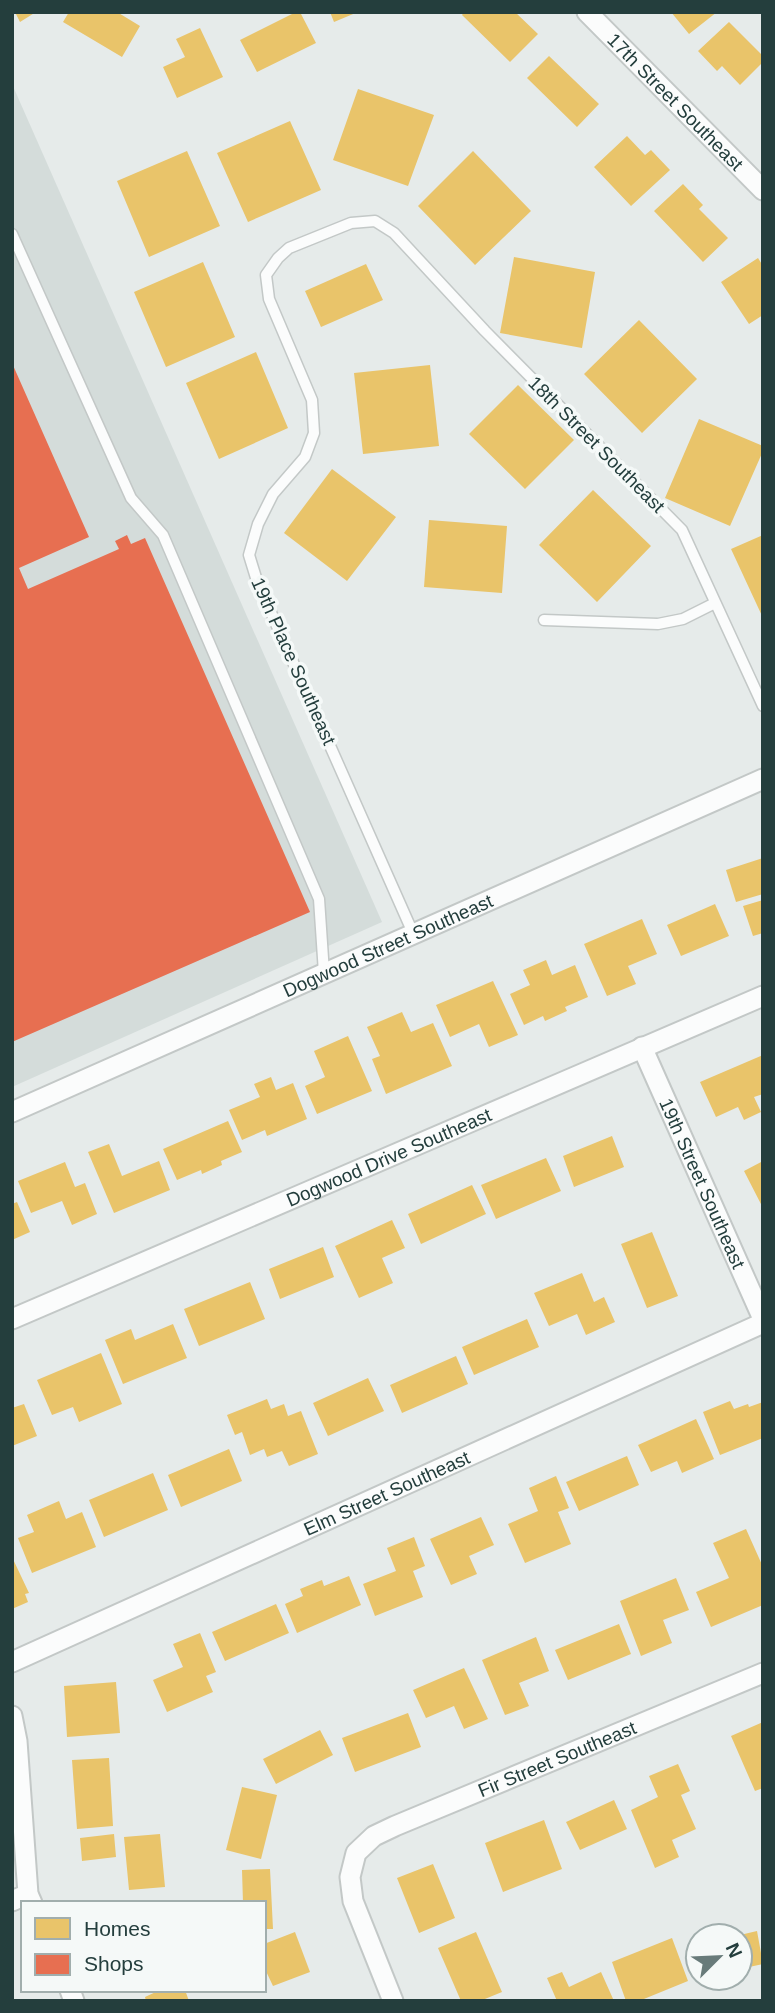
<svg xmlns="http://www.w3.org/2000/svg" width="775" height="2013" font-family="Arial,sans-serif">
<rect width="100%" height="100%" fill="#e6ebea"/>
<path fill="#d4dcda" d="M12,84L382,922L12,1087Z"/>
<path fill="#e9c46a" d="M15,12H36L20,22Z
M69,12H117L140,26L122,57L63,22Z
M296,12H300L316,43L257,72L240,40Z
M330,12H358L334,22Z
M464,12H515L538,34L510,62L462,15Z
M671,12H717L689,34Z
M729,22L763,56V62L740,85L722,66L717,71L698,51Z
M200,28L223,77L177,98L163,67L185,57L176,39Z
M549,56L599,104L577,127L527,78Z
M358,89L434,115L408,186L333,160Z
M290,121L321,190L248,222L217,153Z
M627,136L645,155L651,150L670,170L631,206L594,167Z
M187,151L220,226L149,257L117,181Z
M473,151L531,211L475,265L418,206Z
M683,184L703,205L699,209L728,238L703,262L654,211Z
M514,257L595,272L582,348L500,333Z
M758,258L763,266V315L749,324L721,282Z
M203,262L235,337L166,367L134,292Z
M366,264L383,300L321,327L305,291Z
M639,320L697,379L642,433L584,374Z
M256,352L288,428L219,459L186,383Z
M430,365L439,446L363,454L354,373Z
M518,385L574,440L525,489L469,434Z
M699,419L763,446V451L730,526L665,498Z
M332,469L396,517L347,581L284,533Z
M593,490L651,546L597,602L539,545Z
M429,520L507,526L502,593L424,587Z
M763,535V618L731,549Z
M763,858V894L736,902L726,870Z
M763,900V933L753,936L743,906Z
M715,904L729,936L681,956L667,925Z
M642,919L657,954L628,966L636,984L607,996L584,944Z
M546,960L552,975L575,965L588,997L565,1007L567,1011L545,1021L543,1016L524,1025L510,994L530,985L523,970Z
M493,981L518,1035L489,1047L479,1024L450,1037L436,1005Z
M402,1012L411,1032L433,1023L452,1066L386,1094L372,1059L380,1056L367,1027Z
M348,1036L372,1091L317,1114L305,1086L325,1077L314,1051Z
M763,1055V1094L754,1097L761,1112L744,1120L738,1107L716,1117L700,1082Z
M271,1077L276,1090L293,1083L307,1119L267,1136L265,1130L242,1140L229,1110L260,1097L254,1084Z
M228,1121L242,1152L221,1161L222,1165L202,1174L201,1170L177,1180L163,1149Z
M612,1136L624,1167L574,1187L563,1156Z
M109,1144L122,1176L159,1161L170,1190L114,1213L88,1152Z
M546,1158L561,1191L496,1219L481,1185Z
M763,1161V1208L744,1171Z
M65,1162L75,1187L85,1183L97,1214L72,1225L62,1201L31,1213L18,1181Z
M472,1185L486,1214L421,1244L408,1214Z
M17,1202L30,1232L12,1240V1204Z
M392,1220L405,1248L382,1258L393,1283L359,1298L335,1246Z
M652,1232L678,1296L647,1308L621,1244Z
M323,1247L334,1277L280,1299L269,1269Z
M582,1273L594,1302L604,1297L615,1322L586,1335L577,1314L549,1326L534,1293Z
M250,1282L265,1319L199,1346L184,1309Z
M527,1319L539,1347L474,1375L462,1347Z
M173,1324L187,1358L123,1384L105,1340L131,1329L135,1340Z
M101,1353L122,1404L79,1422L73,1407L52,1415L37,1380Z
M456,1356L468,1384L402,1413L390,1385Z
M368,1378L384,1411L328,1436L313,1403Z
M267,1399L271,1409L284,1404L288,1416L301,1411L318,1454L289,1466L282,1451L267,1457L264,1449L250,1455L242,1432L235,1435L227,1415Z
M730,1401L734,1409L748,1404L749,1407L763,1402V1438L720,1455L703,1412Z
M24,1404L37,1436L12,1446V1408Z
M696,1419L714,1459L682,1473L677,1461L651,1472L638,1445Z
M229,1449L242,1481L181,1507L168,1475Z
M627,1456L639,1485L579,1511L566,1482Z
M153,1473L168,1510L104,1537L89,1500Z
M556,1476L569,1508L558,1512L571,1544L525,1563L508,1524L538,1511L529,1488Z
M59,1501L66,1519L82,1512L96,1547L32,1573L18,1538L34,1532L27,1515Z
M481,1517L494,1545L469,1556L477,1574L451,1585L430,1539Z
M746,1529L763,1567V1605L711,1627L696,1592L729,1578L713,1543Z
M414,1537L425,1566L413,1571L423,1597L375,1616L363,1584L396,1571L387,1548Z
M12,1557L29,1593L25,1594L28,1602L12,1609Z
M349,1576L361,1605L297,1633L285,1604L303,1596L300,1589L322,1580L324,1586Z
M676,1578L689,1610L663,1620L672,1643L641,1656L620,1601Z
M276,1604L289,1633L225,1661L212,1632Z
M619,1624L631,1654L568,1680L555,1650Z
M200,1633L216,1672L206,1676L213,1692L167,1712L153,1680L183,1667L173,1644Z
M536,1637L549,1671L519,1683L529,1706L505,1715L482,1660Z
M464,1668L488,1719L464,1729L454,1706L426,1718L413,1690Z
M116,1682L120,1733L67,1737L64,1686Z
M408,1713L421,1747L355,1772L342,1738Z
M763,1722V1788L755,1791L731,1736Z
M320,1730L333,1755L276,1784L263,1759Z
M109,1758L113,1826L77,1829L72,1760Z
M678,1764L690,1791L681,1795L696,1829L672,1840L679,1857L655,1868L631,1810L658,1797L649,1776Z
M242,1787L277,1795L261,1859L226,1850Z
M614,1800L627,1829L580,1850L566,1822Z
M544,1820L562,1869L503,1892L485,1843Z
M114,1834L116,1857L82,1861L80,1838Z
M160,1834L165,1887L129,1890L124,1837Z
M433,1864L455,1918L419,1933L397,1878Z
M270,1869L273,1929H264V1903H243L242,1870Z
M757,1931L763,1964L740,1969V1935Z
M295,1932L310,1972L273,1986L264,1967V1944Z
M476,1932L502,1992L480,2001H461L438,1948Z
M672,1938L688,1981L639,2001H626L612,1962Z
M562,1972L569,1987L601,1972L614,2001H557L547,1978Z
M160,1990H185L189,2001H146L145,1997Z"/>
<path fill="#e76f51" d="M12,363L89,537L19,568L28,589L119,549L115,541L127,535L131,544L145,538L310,912L12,1042Z"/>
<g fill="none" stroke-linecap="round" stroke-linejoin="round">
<g stroke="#c3c8c7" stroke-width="13">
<path id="lane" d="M12,234L131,498L163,535L319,899L324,973
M544,620L658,624L683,619L715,603
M413,933L257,581L249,555L258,524L273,494L305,457L314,433L312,400L269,299L266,275L278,258L289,248L351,223L375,221L394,233L485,331L682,530L763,706"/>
</g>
<g stroke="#c3c8c7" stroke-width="23">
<g id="street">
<path id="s1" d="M587,12L763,190"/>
<path id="s2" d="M642,1047L763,1319"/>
<path id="s3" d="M12,1112L763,779"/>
<path id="s4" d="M12,1319L763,996"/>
<path id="s5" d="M12,1662L763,1323"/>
<path d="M12,1716L17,1741L28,1894L32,1903"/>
<path d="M12,1901L28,1894"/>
<path d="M70,1990L74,2001"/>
<path id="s6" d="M393,2001L353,1901L350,1877L356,1853L374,1836L395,1826L763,1673"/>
</g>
</g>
<use href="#lane" stroke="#fbfcfc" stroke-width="10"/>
<use href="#street" stroke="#fbfcfc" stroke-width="19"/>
</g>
<g text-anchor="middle" stroke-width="7" stroke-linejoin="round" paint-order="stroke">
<g font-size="19" fill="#243e3d" stroke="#f5f9f8">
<text dy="7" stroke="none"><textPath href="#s1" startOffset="126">17th Street Southeast</textPath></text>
<text transform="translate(597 444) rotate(45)" y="7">18th Street Southeast</text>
<text transform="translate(294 661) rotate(66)" y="7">19th Place Southeast</text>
<text dy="7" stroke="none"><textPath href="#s3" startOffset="411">Dogwood Street Southeast</textPath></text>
<text dy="7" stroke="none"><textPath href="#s4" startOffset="410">Dogwood Drive Southeast</textPath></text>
<text dy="7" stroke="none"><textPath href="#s2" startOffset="149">19th Street Southeast</textPath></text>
<text dy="7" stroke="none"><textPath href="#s5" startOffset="411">Elm Street Southeast</textPath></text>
<text dy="7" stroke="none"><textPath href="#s6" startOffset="380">Fir Street Southeast</textPath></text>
</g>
</g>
<rect width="775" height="2013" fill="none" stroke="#243e3d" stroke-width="28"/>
<rect x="21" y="1901" width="245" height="91" fill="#f5f9f8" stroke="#a1aead" stroke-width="2"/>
<rect x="35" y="1918" width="35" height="21" fill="#e9c46a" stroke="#a1aead" stroke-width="2"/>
<text x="84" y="1936" font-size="21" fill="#243e3d">Homes</text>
<rect x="35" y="1954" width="35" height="21" fill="#e76f51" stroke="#a1aead" stroke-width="2"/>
<text x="84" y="1971" font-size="21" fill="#243e3d">Shops</text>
<g transform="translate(719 1957) rotate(66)"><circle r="33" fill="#f5f9f8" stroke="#a1aead" stroke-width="2"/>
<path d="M0-5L12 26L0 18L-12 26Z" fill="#687b7a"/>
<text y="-10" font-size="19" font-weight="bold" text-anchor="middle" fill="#243e3d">N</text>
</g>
</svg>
